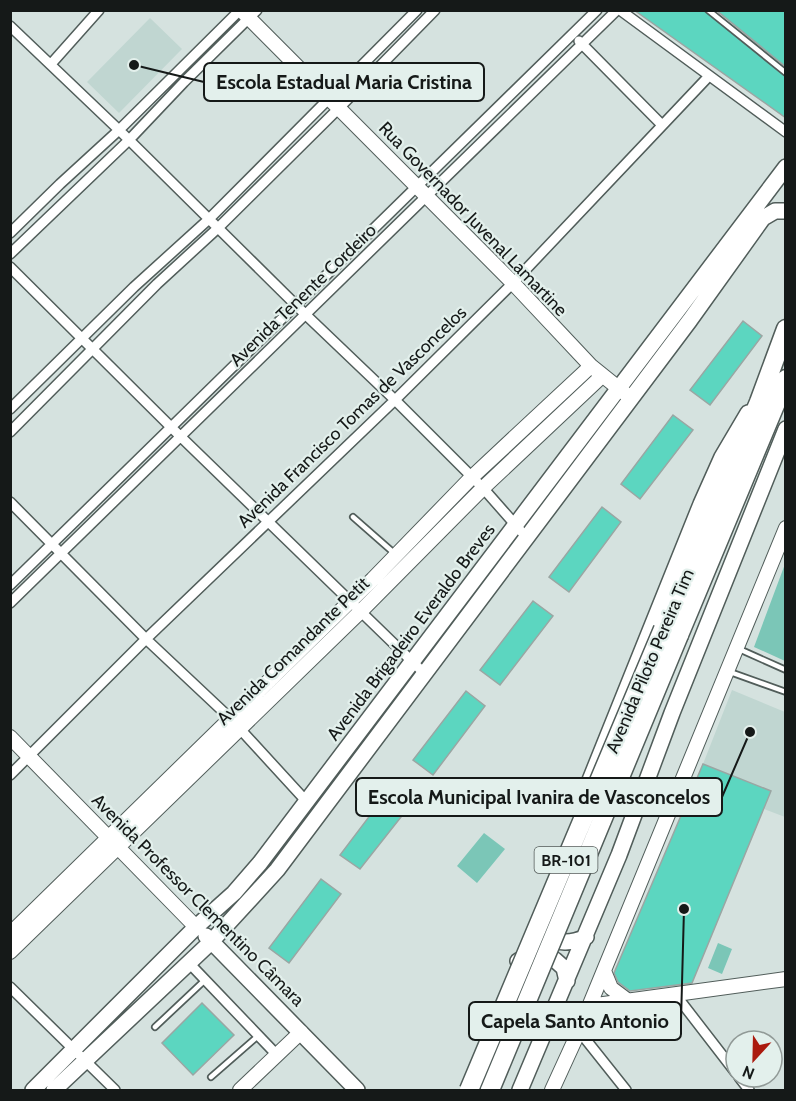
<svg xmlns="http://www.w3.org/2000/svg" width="796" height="1101" font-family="Cabin,sans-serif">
<rect width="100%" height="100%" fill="#d5e2df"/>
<path fill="#c0d6d1" d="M150,18L182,49L119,113L87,82Z
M732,690L785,712V817L764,809L771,791L703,764Z"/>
<path fill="#7bc6b7" d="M785,564V661L754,647Z
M484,833L505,849L477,883L457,866Z
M718,943L732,949L722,974L708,968Z"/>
<path fill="#5cd6c0" stroke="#9aa6a3" stroke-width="1.5" d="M634,10H704L786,77V118Z
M716,10H786V67Z
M743,321L762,336L710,405L690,390Z
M673,415L693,430L640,499L621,484Z
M602,507L621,522L569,592L549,577Z
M533,601L553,616L500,685L480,670Z
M466,691L485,706L433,775L413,760Z
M703,764L771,791L692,983L630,991L618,982L614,973Z
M393,785L412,803L360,869L340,855Z
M321,879L341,894L289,963L269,948Z
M202,1003L234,1035L193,1075L162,1043Z"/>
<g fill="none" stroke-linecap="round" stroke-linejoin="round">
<g stroke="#515d5a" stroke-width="8">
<path id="lane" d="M708,10L786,73
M353,517L394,553
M739,649L786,670
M730,672L786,692
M155,1027L205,980
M211,1077L258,1036"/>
</g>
<g stroke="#515d5a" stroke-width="12">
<path id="street" d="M620,10L786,132
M10,26L119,130L306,315L395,400L483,488L527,538
M579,41L662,125
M51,64L99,10
M10,233L60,184L119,130L240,10
M10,254L129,140L184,82L257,10
M10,267L181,437L424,673
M10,409L134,287L209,219L417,10
M10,432L157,284L218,228L339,108L435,10
M10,502L146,639L230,718L307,802
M10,585L597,10
M10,603L617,10
M10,775L146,639L395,400L513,283L709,76
M189,963L277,1055
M10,987L115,1090
M675,994L736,1073
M579,1031L626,1090
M739,1077L749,1090"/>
</g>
<g stroke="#515d5a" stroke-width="16">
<path id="secondary" d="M241,10L513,283L591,366L627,395
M10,737L196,927
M10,934L373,579L472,477L591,366
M10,952L361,611L483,488L602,376
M604,971L611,988L627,1000
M589,1006L786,979
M240,1090L301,1032
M552,1090L579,1031L786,528"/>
</g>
<g stroke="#515d5a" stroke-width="18">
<path id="primary" d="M586,790L701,504L722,457L748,413
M544,935C559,944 570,944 586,937
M206,936L357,1090
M518,961L534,954L543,955L555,960L564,968L567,981
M33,1090L196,927L234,893L260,863L786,167
M54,1090L211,942L277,870L690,320L763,218L775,211H786
M520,1090L619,855L672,713L786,429"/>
</g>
<g stroke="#515d5a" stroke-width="21">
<path id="highway" d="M663,629L759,402L786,329
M679,635L786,379"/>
</g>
<use href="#lane" stroke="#fff" stroke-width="4.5"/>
<use href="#street" stroke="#fff" stroke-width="9"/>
<use href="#secondary" stroke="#fff" stroke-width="14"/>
<use href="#primary" stroke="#fff" stroke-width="15"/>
<use href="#highway" stroke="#fff" stroke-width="18"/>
<g stroke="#515d5a" stroke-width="21" stroke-linecap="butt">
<path id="highway-bridge" d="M469,1090L663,629
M490,1090L679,635"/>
</g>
<use href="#highway-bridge" stroke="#fff" stroke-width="18"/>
</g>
<g text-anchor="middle" stroke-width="4.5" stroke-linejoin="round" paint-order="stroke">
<rect fill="#e3f0ec" stroke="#535a58" stroke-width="1.5" x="534.5" y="847" width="63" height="26" rx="4.5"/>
<g font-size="16" font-weight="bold" fill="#151918">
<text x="566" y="866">BR-101</text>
</g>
<g font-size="18" fill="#151918" stroke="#e3f0ec">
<text transform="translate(473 219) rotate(46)" y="6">Rua Governador Juvenal Lamartine</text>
<text transform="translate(303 295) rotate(-44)" y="6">Avenida Tenente Cordeiro</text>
<text transform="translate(352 417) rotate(-44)" y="6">Avenida Francisco Tomas de Vasconcelos</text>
<text transform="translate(411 632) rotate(-53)" y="6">Avenida Brigadeiro Everaldo Breves</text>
<text transform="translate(293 651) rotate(-44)" y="6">Avenida Comandante Petit</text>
<text transform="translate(650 661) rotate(-67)" y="6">Avenida Piloto Pereira Tim</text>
<text transform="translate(198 900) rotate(45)" y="6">Avenida Professor Clementino Câmara</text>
</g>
</g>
<path fill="none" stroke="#151918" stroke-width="2" d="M134 65L204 82M750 732L722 797M684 909L681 1021"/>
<g fill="#151918" stroke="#e3f0ec" stroke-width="2">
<circle cx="134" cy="65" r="6"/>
<circle cx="750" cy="732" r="6"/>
<circle cx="684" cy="909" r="6"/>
</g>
<g fill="#e3f0ec" stroke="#151918" stroke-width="2">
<rect x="204" y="63" width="280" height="38" rx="6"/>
<rect x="356" y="778" width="366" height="38" rx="6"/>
<rect x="469" y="1002" width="212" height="38" rx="6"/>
</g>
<g font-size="20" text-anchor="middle" font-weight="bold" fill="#151918">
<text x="344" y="89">Escola Estadual Maria Cristina</text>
<text x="539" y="804">Escola Municipal Ivanira de Vasconcelos</text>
<text x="575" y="1028">Capela Santo Antonio</text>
</g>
<rect width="796" height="1101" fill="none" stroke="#151918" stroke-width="24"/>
<g transform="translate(754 1059) rotate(202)"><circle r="28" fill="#e3f0ec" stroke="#919a97" stroke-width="1.5"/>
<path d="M0-4.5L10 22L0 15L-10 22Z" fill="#ab1a0e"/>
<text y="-9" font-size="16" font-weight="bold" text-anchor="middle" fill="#151918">N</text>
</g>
</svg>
